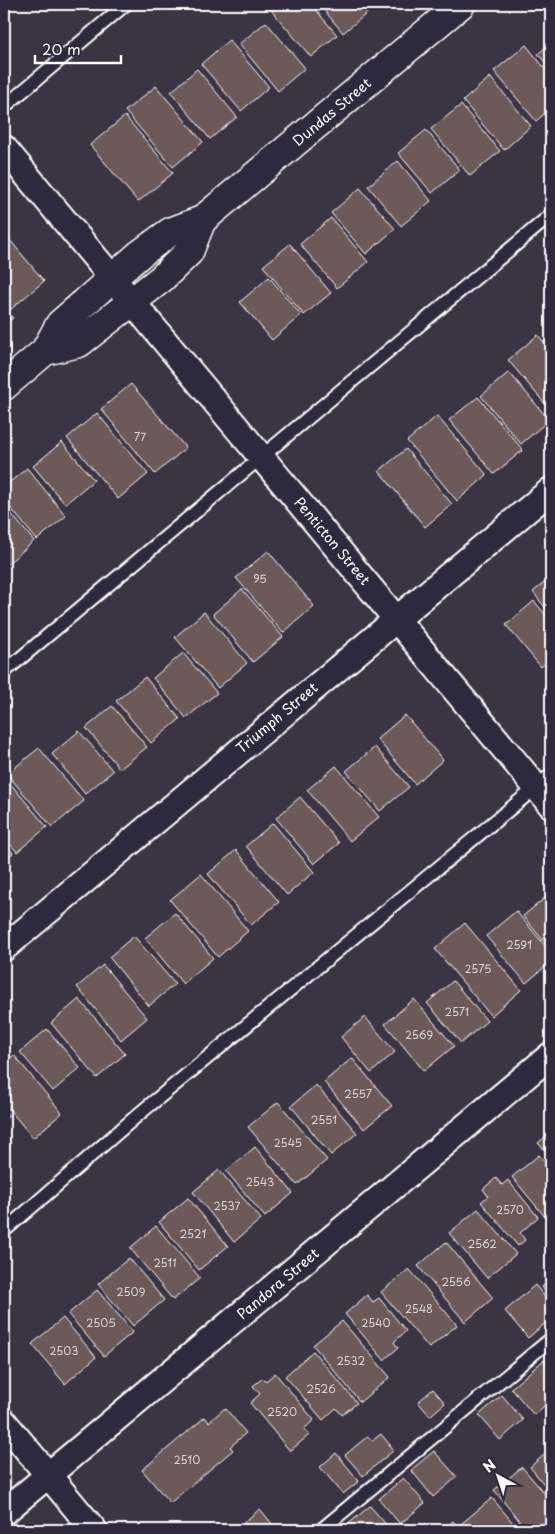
<svg xmlns="http://www.w3.org/2000/svg" width="555" height="1534" font-family="'Playpen Sans',sans-serif">
<rect width="100%" height="100%" fill="#3b3443"/>
<filter id="ink" filterUnits="userSpaceOnUse"><feTurbulence type="fractalNoise" baseFrequency=".02" numOctaves="2"/><feDisplacementMap in="SourceGraphic" scale="10" xChannelSelector="R" yChannelSelector="G"/><feConvolveMatrix kernelMatrix="1 2 1 2 8 2 1 2 1" color-interpolation-filters="sRGB"/></filter>
<g filter="url(#ink)">
<path fill="#6c5a59" stroke="#fff" d="M266,4H311L337,35L311,57Z
M319,4H367L372,9L343,33Z
M266,22L305,68L278,91L239,44Z
M229,40L269,87L241,111L201,64Z
M551,42V70L538,54Z
M526,45L551,76V108L536,121L494,71Z
M197,69L237,117L210,139L171,92Z
M490,77L531,126L504,150L463,101Z
M156,86L203,142L173,167L125,111Z
M461,105L500,151L470,176L431,129Z
M125,116L173,173L138,202L90,145Z
M426,130L460,170L432,193L398,153Z
M398,161L431,201L401,226L368,186Z
M360,188L395,229L366,254L331,213Z
M331,218L368,262L337,288L300,244Z
M4,233L44,281L10,310L4,303Z
M290,244L331,293L304,315L263,266Z
M269,277L301,315L272,340L240,302Z
M4,308L13,318L4,325Z
M538,335L551,351V411L508,360Z
M509,372L549,420L521,444L481,396Z
M131,384L186,448L155,474L101,409Z
M478,397L523,450L494,474L449,420Z
M97,413L148,474L118,499L67,438Z
M437,416L487,475L457,501L407,441Z
M62,442L94,480L65,504L33,466Z
M406,449L452,504L425,527L379,471Z
M27,468L66,516L37,540L4,500V487Z
M4,505L34,541L4,567Z
M268,551L314,606L283,633L236,578Z
M551,577V615L533,592Z
M242,589L283,637L253,662L213,614Z
M534,601L551,621V658L541,667L506,625Z
M204,612L247,663L218,688L175,637Z
M183,653L217,693L186,718L153,678Z
M145,677L180,719L151,743L116,701Z
M112,706L147,747L120,769L86,728Z
M405,715L443,760L415,784L377,739Z
M79,731L113,771L85,794L52,754Z
M375,747L409,787L380,811L346,771Z
M39,748L84,801L52,827L7,774Z
M336,766L379,817L350,841L307,790Z
M4,776L47,827L17,852L4,837Z
M300,797L339,843L314,864L276,818Z
M273,823L314,872L287,895L246,846Z
M4,842L13,853L4,861Z
M236,850L279,902L251,925L208,874Z
M201,874L248,931L218,957L170,900Z
M551,893V950L523,916Z
M516,911L551,953V962L526,983L486,936Z
M175,913L213,958L183,984L145,938Z
M465,923L521,990L491,1016L435,949Z
M134,936L175,984L149,1006L109,957Z
M103,965L147,1018L121,1040L77,987Z
M453,981L487,1021L461,1043L427,1003Z
M79,999L125,1054L97,1078L51,1023Z
M414,999L454,1046L424,1071L385,1024Z
M365,1017L395,1052L371,1073L341,1037Z
M47,1029L80,1068L53,1091L20,1052Z
M14,1055L62,1113L33,1138L4,1103V1063Z
M352,1058L392,1106L364,1129L324,1082Z
M316,1085L357,1133L331,1155L291,1106Z
M278,1102L327,1160L297,1185L248,1127Z
M4,1110L9,1116L4,1120Z
M551,1132V1157L538,1143Z
M255,1147L293,1193L265,1217L226,1171Z
M539,1155L551,1169V1224L512,1177Z
M219,1170L261,1219L234,1242L193,1192Z
M496,1178L502,1185L508,1180L538,1217L520,1233L525,1240L518,1246L481,1202L488,1196L483,1189Z
M188,1198L228,1246L199,1270L159,1222Z
M4,1207L12,1217L4,1225Z
M478,1209L516,1254L487,1278L449,1233Z
M156,1226L200,1278L173,1300L130,1248Z
M446,1242L493,1298L465,1322L418,1266Z
M129,1258L164,1300L133,1326L98,1284Z
M409,1269L457,1325L429,1348L381,1292Z
M551,1273V1298L542,1287L550,1280L547,1277Z
M535,1285L551,1304V1318L528,1338L505,1311Z
M97,1290L133,1332L104,1356L68,1314Z
M367,1295L373,1302L379,1298L406,1331L394,1342L398,1348L384,1360L345,1314Z
M63,1318L96,1357L65,1384L32,1344Z
M342,1321L390,1377L360,1402L313,1345Z
M313,1351L357,1403L342,1415L336,1408L323,1420L285,1376Z
M544,1360L551,1369V1400L534,1415L511,1388Z
M275,1373L314,1420L304,1429L309,1435L290,1451L250,1403L260,1394L253,1386L263,1378L266,1381Z
M433,1389L445,1403L430,1416L418,1402Z
M502,1395L523,1420L500,1440L479,1415Z
M225,1408L246,1433L230,1447L233,1450L170,1503L142,1470L205,1417L209,1422Z
M381,1434L394,1450L363,1476L345,1455L368,1436L372,1441Z
M551,1449V1493L530,1467Z
M434,1451L457,1477L433,1497L411,1470Z
M336,1453L359,1481L343,1494L320,1467Z
M522,1467L551,1501V1530H527L494,1490Z
M403,1478L425,1503L400,1524L379,1499Z
M492,1498L519,1530H467L461,1524Z
M370,1506L391,1530H350L346,1526Z
M260,1509L277,1530H235Z
M453,1521L461,1530H443Z"/>
<g fill="none" stroke-linecap="round" stroke-linejoin="round">
<g stroke="#fff" stroke-width="16">
<path id="service" d="M4,107L126,4
M4,672L551,215
M4,1231L139,1114L551,775
M321,1530L551,1339"/>
</g>
<g stroke="#fff" stroke-width="29">
<path id="minor" d="M4,148L551,805
M4,948L551,490
M4,1422L94,1530
M4,1512L551,1055"/>
</g>
<g stroke="#fff" stroke-width="31">
<path id="tertiary" d="M45,351L79,343L161,279L189,252L202,220
M4,386L45,351L60,324L140,254L170,232L202,220L461,4"/>
</g>
<use href="#service" stroke="#2f2a3d" stroke-width="12"/>
<use href="#minor" stroke="#2f2a3d" stroke-width="25"/>
<use href="#tertiary" stroke="#2f2a3d" stroke-width="28"/>
</g>
</g>
<g text-anchor="middle" stroke-width="4" stroke-linejoin="round" paint-order="stroke">
<g font-size="11" fill="#dad6d6">
<text x="140" y="441">77</text>
<text x="260" y="583">95</text>
<text x="519" y="949">2591</text>
<text x="478" y="973">2575</text>
<text x="457" y="1016">2571</text>
<text x="419" y="1039">2569</text>
<text x="358" y="1098">2557</text>
<text x="324" y="1124">2551</text>
<text x="288" y="1147">2545</text>
<text x="260" y="1186">2543</text>
<text x="227" y="1210">2537</text>
<text x="510" y="1214">2570</text>
<text x="193" y="1238">2521</text>
<text x="482" y="1248">2562</text>
<text x="165" y="1267">2511</text>
<text x="456" y="1286">2556</text>
<text x="131" y="1296">2509</text>
<text x="419" y="1313">2548</text>
<text x="101" y="1327">2505</text>
<text x="376" y="1327">2540</text>
<text x="64" y="1355">2503</text>
<text x="351" y="1365">2532</text>
<text x="321" y="1393">2526</text>
<text x="282" y="1416">2520</text>
<text x="187" y="1464">2510</text>
</g>
<g font-size="14" fill="#fff" stroke="#2f2a3d">
<text transform="translate(332 112) rotate(-40)" y="5">Dundas Street</text>
<text transform="translate(332 541) rotate(50)" y="5">Penticton Street</text>
<text transform="translate(277 718) rotate(-40)" y="5">Triumph Street</text>
<text transform="translate(278 1284) rotate(-40)" y="5">Pandora Street</text>
</g>
</g>
<rect width="555" height="1534" fill="none" stroke="#2f2a3d" stroke-width="20"/>
<rect x="10" y="10" width="535" height="1514" fill="none" stroke="#fff" stroke-width="2" filter="url(#ink)"/>
<g transform="translate(498 1476) rotate(320)" stroke="#2f2a3d" stroke-width="4" paint-order="stroke">
<path d="M0-4L9 19L0 12L-9 19Z" fill="#ffffff"/>
<text y="-8" font-size="14" font-weight="bold" text-anchor="middle" fill="#ffffff">N</text>
</g>
<path d="M35 55v8h86v-8" fill="none" stroke="#ffffff" stroke-width="2.5"/>
<text x="42" y="55" font-size="15" fill="#ffffff" stroke="#2f2a3d" stroke-width="4" paint-order="stroke">20 m</text>
</svg>
